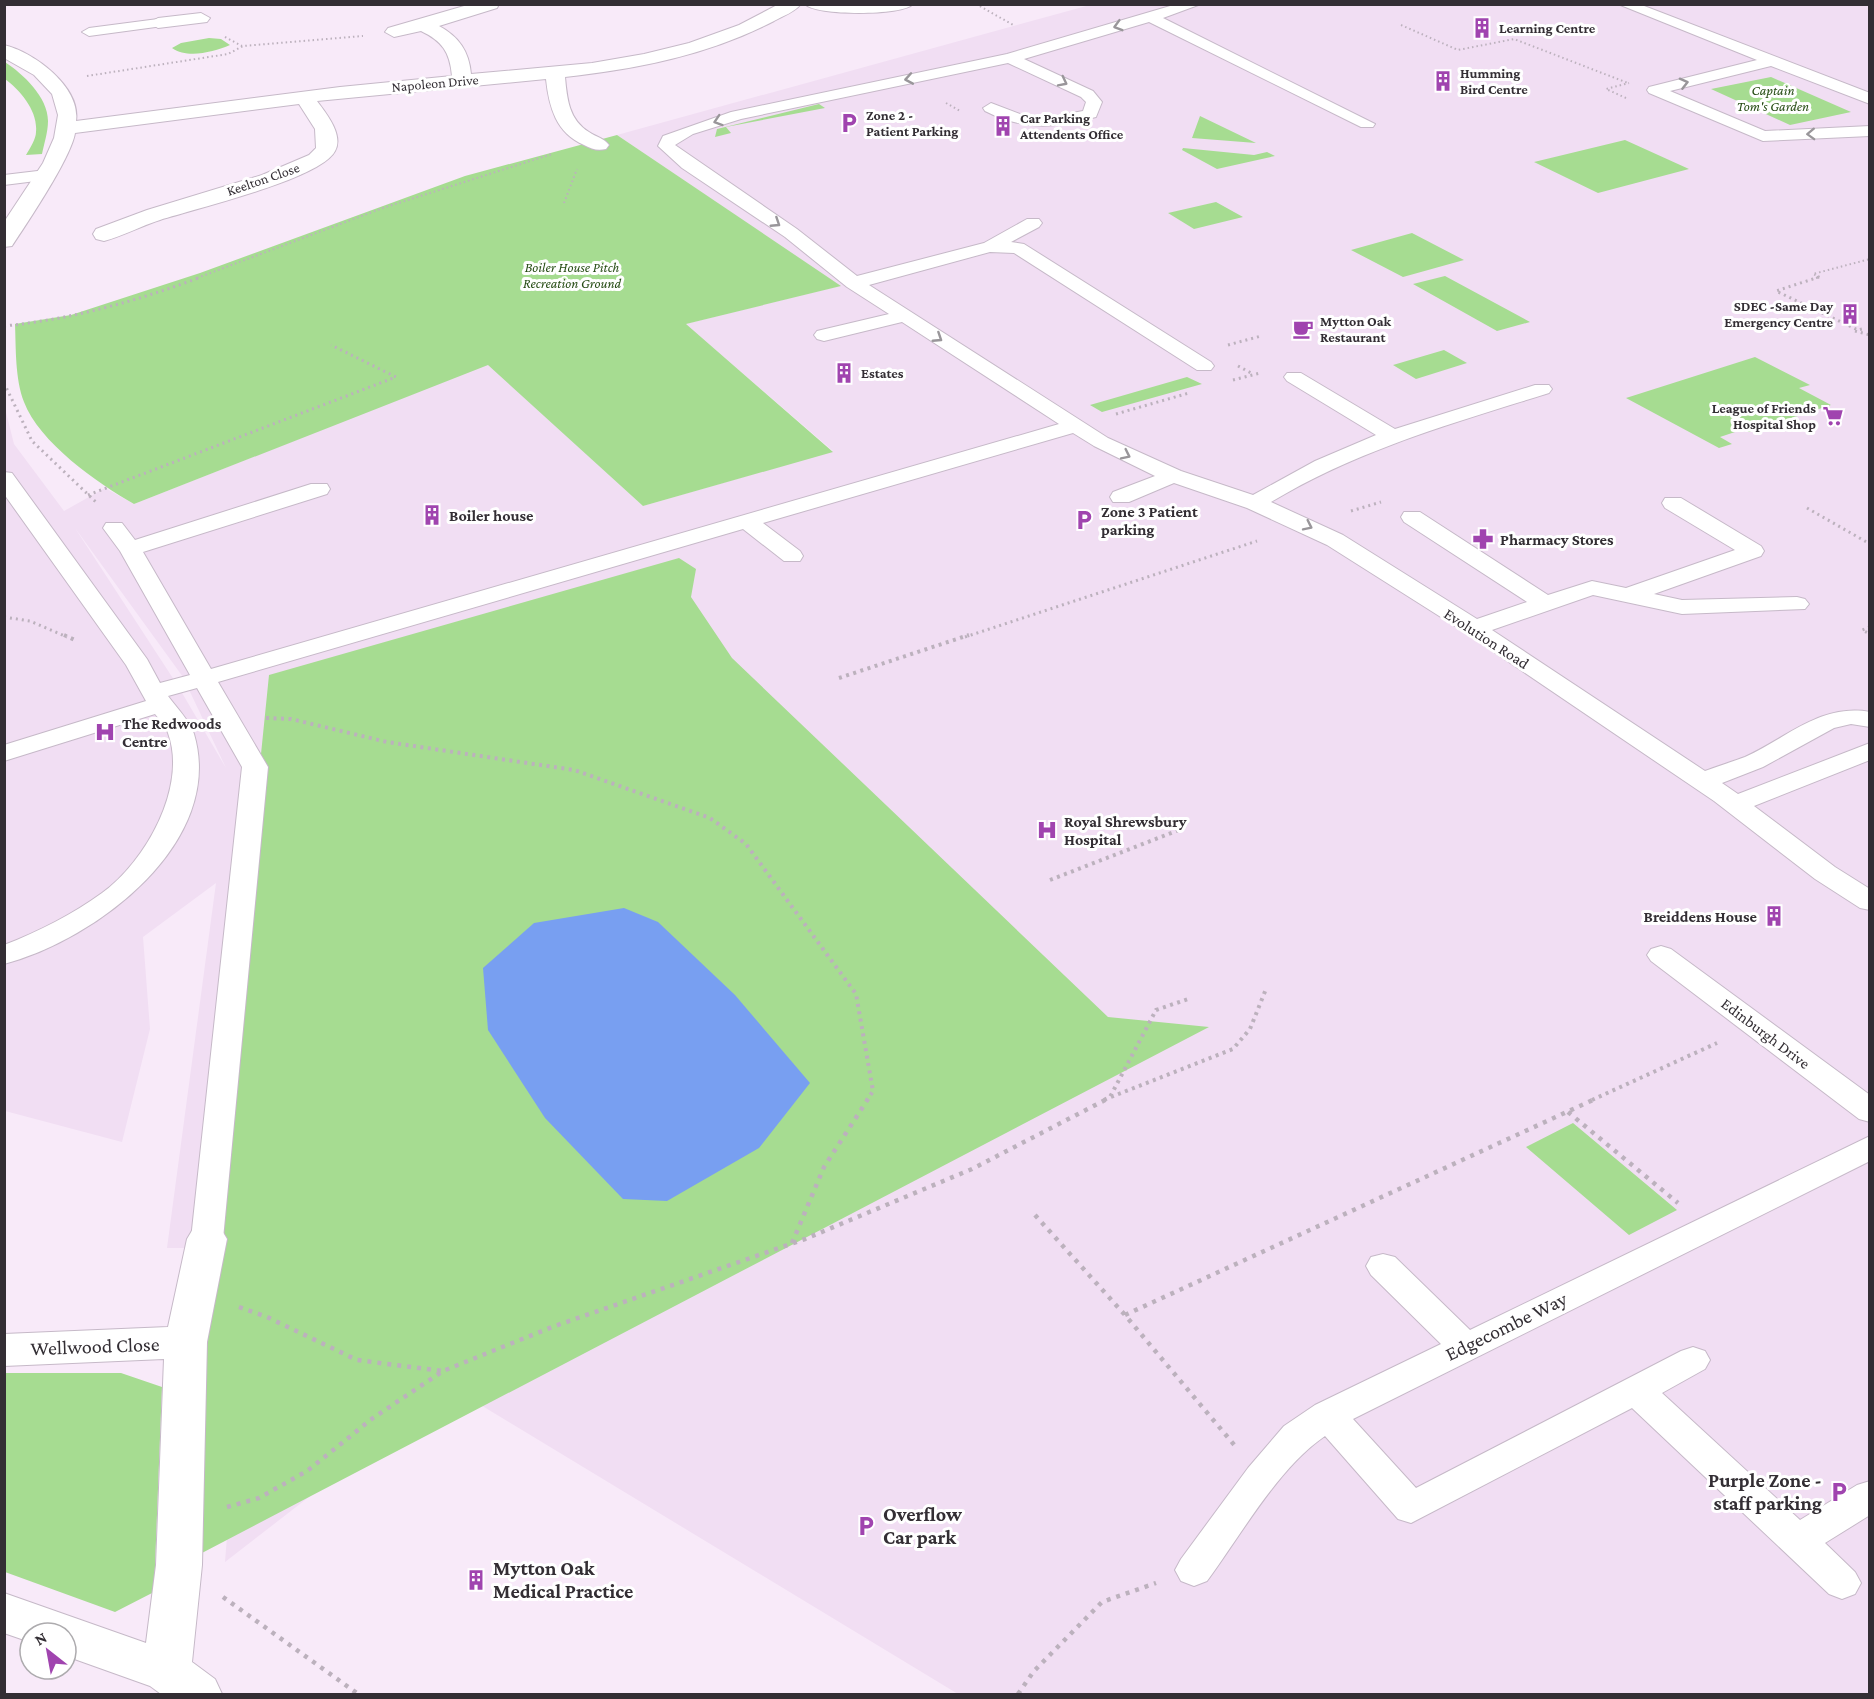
<svg xmlns="http://www.w3.org/2000/svg" width="1874" height="1699" font-family="'Crimson Pro',serif">
<rect width="100%" height="100%" fill="#f8eaf9"/>
<path fill="#f1def3" fill-rule="evenodd" d="M1090,5H1869V1694H958L451,1387L225,1562L250,1248H167L216,883L143,937L150,1029L122,1142L5,1111L4,404L14,444L64,511L105,488L134,504L488,364L643,506L833,451L685,324L840,286L617,135ZM75,528L183,677L226,768L178,686Z"/>
<path fill="#a6dc91" d="M209,38L221,39L230,45C213,52 188,59 172,48L181,43Z
M5,62C23,74 48,97 48,121C48,132 44,144 42,154L26,155C30,148 36,139 36,132C38,111 21,91 5,79Z
M1771,77L1851,112L1790,125L1711,89Z
M819,104L825,108L726,127L731,133L715,137L717,129Z
M1200,116L1256,143L1192,138Z
M617,135L841,286L686,324L833,452L643,506L488,365L134,504C97,483 39,442 24,402C15,379 16,348 15,324L71,315L200,273L465,176Z
M1625,140L1689,169L1598,193L1534,162Z
M1183,148L1254,155L1267,152L1275,156L1217,169L1182,150Z
M1216,202L1243,217L1194,229L1168,213Z
M1412,233L1464,260L1403,277L1351,250Z
M1445,276L1530,322L1497,331L1413,284Z
M1444,350L1467,363L1416,379L1393,365Z
M1755,357L1810,385L1799,388L1831,405L1749,432L1744,429L1720,437L1732,444L1719,448L1626,398Z
M1187,377L1202,384L1102,412L1090,405Z
M679,558L696,569L691,597L732,658L1108,1017L1209,1027L179,1565L269,675Z
M1573,1123L1677,1210L1629,1235L1526,1147Z
M4,1373H121L162,1387L154,1592L115,1612L5,1572Z"/>
<path fill="#789ff1" d="M624,908L658,922L735,995L810,1083L759,1148L667,1201L623,1199L545,1118L488,1030L483,968L534,923Z"/>
<g fill="none" stroke-linecap="round" stroke-linejoin="round">
<g stroke="#c6b9c8" stroke-width="2">
<path id="service" d="M1177,4H1201L1163,18L1375,124L1373,127H1361L1149,22L1024,59L1093,91L1102,102L1096,117C1055,128 1024,131 985,111L983,108L991,103L1028,117H1051L1083,111L1086,102L1081,97L1008,63L741,119L693,134L675,145L797,229L857,276L984,243L1027,219H1039L1042,223L1039,227L1011,242L1024,244L1211,362L1214,366L1211,370H1197L1014,253L990,252L869,285L1108,438L1181,471L1253,495L1315,461L1376,435L1287,381L1284,377L1287,373H1301L1395,429L1535,385H1549L1552,389L1549,393C1453,423 1357,450 1271,502L1343,535L1477,619L1527,602L1404,522L1401,517L1404,512H1420L1548,595L1592,581L1626,588L1735,550L1665,508L1662,503L1665,498H1681L1761,546L1764,551L1761,556L1654,594L1682,600L1797,597L1805,599L1809,604L1805,609L1682,614L1593,595L1492,630L1705,771C1718,766 1732,762 1745,757C1787,738 1821,703 1870,712V727L1851,724L1834,728L1763,767L1722,783L1738,794L1870,743V760L1754,806L1835,867L1870,889V910L1860,908L1815,879L1714,801L1466,633L1327,545L1247,508L1174,483L1129,502H1113L1110,497L1113,492L1155,476L1094,446L1073,433L763,523L800,551L803,556L800,561H784L743,529L218,682L268,767L223,1239L219,1248L207,1251L195,1248L191,1239L242,767L197,688L168,696C176,707 190,721 194,734C226,842 96,940 4,964V945C38,932 73,914 102,893C145,862 188,787 168,733C166,726 159,719 155,714L4,761V745L146,701L126,665L4,494V472L12,473L147,659L160,683L190,675L120,551L103,528L106,523H122L135,540L311,484H327L330,489L327,494L143,552L211,669L1059,424L902,322L824,341L817,339L814,335L817,331L889,314L847,287L785,237L682,168L658,146L663,136L731,112L1007,54Z
M1618,4H1639L1870,93V104L1771,66L1670,91L1765,131L1870,126V136L1763,141L1649,93L1647,90L1649,87L1757,60Z
M158,19L163,20L165,23L163,26L89,36L82,32L89,28Z
M46,170L54,175L52,179L4,185V175Z
M1661,946L1671,949L1870,1095V1122L1859,1119L1651,961L1647,955L1651,949Z
M1870,1136V1161L1353,1419L1416,1488L1681,1351L1693,1347L1705,1351L1710,1360L1705,1369L1662,1393L1800,1520L1857,1485L1870,1481V1515L1825,1543L1855,1572L1861,1583L1855,1594L1842,1599L1829,1594L1632,1408L1411,1523L1398,1519L1325,1436C1278,1468 1241,1535 1207,1581L1194,1586L1181,1581L1175,1570L1181,1559L1248,1468L1284,1426L1315,1405L1441,1344L1371,1275L1366,1266L1371,1257L1383,1254L1395,1257L1470,1330Z"/>
</g>
<g stroke="#c6b9c8" stroke-width="2">
<path id="minor" d="M471,4H499L497,8L439,26C459,37 469,51 471,74L592,63L644,54L689,43L739,25L779,4H801C795,12 783,16 774,21C709,55 637,69 565,77C567,99 569,120 589,132C596,137 604,138 609,145L606,149C597,151 592,149 584,145C556,133 549,107 546,79L317,101C326,113 344,135 335,151C321,179 194,209 160,220C141,226 123,236 104,241L96,239L93,234L96,229L147,210L262,175L309,155L316,148L315,129L299,104L75,133C71,158 27,223 12,246L4,247V222L43,163L54,138L58,115L52,94L34,75L4,58V45C34,52 81,87 76,121L340,87L452,76C450,52 442,41 421,31L394,37L385,32L388,28Z
M805,4H913C904,16 814,16 805,4Z
M201,13L210,18L207,22L158,28L149,23L158,18Z
M207,1224L221,1229L227,1239L207,1342L202,1565L192,1662L215,1679L222,1694H161L150,1686L66,1656V1633H30V1642L4,1633V1593L146,1643L156,1565L164,1359L4,1366V1334L168,1327L187,1239L193,1229Z"/>
</g>
<path stroke="#bcb1bd" stroke-width="2" stroke-dasharray="1.5 3" stroke-linecap="butt" d="M976,4L1015,26
M1401,25L1458,50L1514,39L1628,83
M225,37L242,46
M87,76L228,54L243,46L363,36
M1626,98L1606,89L1629,83
M946,103L960,111
M564,203L577,169
M197,278L383,208L552,154
M1816,278L1820,277L1813,274L1870,259"/>
<path stroke="#bcb1bd" stroke-width="3" stroke-dasharray="2 4" stroke-linecap="butt" d="M1819,277L1776,291L1858,330L1862,329
M4,326C73,319 137,301 201,277
M1855,331L1870,335
M1228,345L1261,336
M1238,366L1253,374
M1233,380L1260,373
M4,383L32,441L98,504
M1116,414L1189,393
M88,495L396,377L331,345
M1807,508L1870,544
M1351,511L1381,502
M4,617L30,621L67,637
M1870,627L1862,630L1870,634
M965,637L1257,541"/>
<path stroke="#bcb1bd" stroke-width="4" stroke-dasharray="3 4.5" stroke-linecap="butt" d="M64,635L77,641
M839,678L969,635
M266,718L291,719L387,742L574,770L710,818L746,844L856,994L873,1091L867,1100
M1050,880L1184,828
M1111,1097L1233,1049L1250,1029L1266,989
M1104,1100L1110,1097L1156,1010L1191,998
M1592,1100L1717,1043"/>
<path stroke="#bcb1bd" stroke-width="4.5" stroke-dasharray="4 6" stroke-linecap="butt" d="M1568,1112L1678,1203
M1035,1215L1125,1315L1236,1447
M792,1243L824,1167L868,1099
M239,1307L267,1317L357,1360L442,1371
M1125,1315L1595,1099
M227,1507L259,1498L307,1471L373,1418L443,1371L552,1327L805,1239L972,1169L1107,1099
M223,1597L358,1694
M1018,1694L1034,1671L1102,1602L1156,1583"/>
<use href="#service" fill="#fff" fill-rule="evenodd"/>
<use href="#minor" fill="#fff" fill-rule="evenodd"/>
</g>
<defs><path id="oneway-chevron" d="M-2-3.5L2.5 0L-2 3.5" fill="none" stroke-width="1.6" stroke-linecap="round" stroke-linejoin="round" transform="scale(1.5)"/></defs>
<g stroke="#99969a">
<use href="#oneway-chevron" transform="translate(1118 26) rotate(164)"/>
<use href="#oneway-chevron" transform="translate(909 79) rotate(170)"/>
<use href="#oneway-chevron" transform="translate(1063 82) rotate(27)"/>
<use href="#oneway-chevron" transform="translate(1684 83) rotate(-14)"/>
<use href="#oneway-chevron" transform="translate(718 121) rotate(162)"/>
<use href="#oneway-chevron" transform="translate(1811 134) rotate(178)"/>
<use href="#oneway-chevron" transform="translate(776 223) rotate(33)"/>
<use href="#oneway-chevron" transform="translate(938 338) rotate(33)"/>
<use href="#oneway-chevron" transform="translate(1126 455) rotate(26)"/>
<use href="#oneway-chevron" transform="translate(1308 526) rotate(26)"/>
</g>
<defs>
<g id="building-bare" transform="scale(1.62)"><path d="M-4-6H4V6H1V3H-1V6H-4ZM-2.5-4.3h1.7v1.8h-1.7ZM.8-4.3h1.7v1.8H.8ZM-2.5-1h1.7V.8h-1.7ZM.8-1h1.7V.8H.8Z" fill="#a044af" stroke="#fff" stroke-width="2.5" paint-order="stroke"/></g>
<g id="parking-bare" transform="scale(1.62)"><path d="M-3.5-5.5H1a3.5 3.5 0 0 1 0 7H-1V5.5H-3.5ZM-1-3.4V-.6H.8a1.4 1.4 0 0 0 0-2.8Z" fill="#a044af" stroke="#fff" stroke-width="2.5" paint-order="stroke"/></g>
<g id="cafe-bare" transform="scale(1.62)"><path d="M-5.5-4.5H6V0H3Q3 3.5 0 3.5H-2.5Q-5.5 3.5-5.5 0ZM3-3.2v2h1.7v-2ZM-6 4.5H4V6H-6Z" fill="#a044af" stroke="#fff" stroke-width="2.5" paint-order="stroke"/></g>
<g id="supermarket-bare" transform="scale(1.62)"><path d="M-6-5.5h2.5l.6 2H6L4.5 2H-2.5L-4.4-4H-6ZM-1.5 3.2a1.3 1.3 0 1 0 .1 0ZM3 3.2a1.3 1.3 0 1 0 .1 0Z" fill="#a044af" stroke="#fff" stroke-width="2.5" paint-order="stroke"/></g>
<g id="pharmacy-bare" transform="scale(1.62)"><path d="M-2-6h4v4h4v4h-4v4h-4v-4h-4v-4h4Z" fill="#a044af" stroke="#fff" stroke-width="2.5" paint-order="stroke"/></g>
<g id="hospital-bare" transform="scale(1.62)"><path d="M-5-5h3v3.5h4V-5h3V5h-3V1.5h-4V5h-3Z" fill="#a044af" stroke="#fff" stroke-width="2.5" paint-order="stroke"/></g>
</defs>
<g fill-rule="evenodd">
<use href="#building-bare" x="1482" y="28"/>
<use href="#building-bare" x="1443" y="81"/>
<use href="#parking-bare" x="849" y="123"/>
<use href="#building-bare" x="1003" y="126"/>
<use href="#building-bare" x="1850" y="314"/>
<use href="#cafe-bare" x="1303" y="329"/>
<use href="#building-bare" x="844" y="373"/>
<use href="#supermarket-bare" x="1833" y="416"/>
<use href="#building-bare" x="432" y="515"/>
<use href="#parking-bare" x="1084" y="520"/>
<use href="#pharmacy-bare" x="1483" y="539"/>
<use href="#hospital-bare" x="105" y="732"/>
<use href="#hospital-bare" x="1047" y="830"/>
<use href="#building-bare" x="1774" y="916"/>
<use href="#parking-bare" x="1839" y="1492"/>
<use href="#parking-bare" x="866" y="1526"/>
<use href="#building-bare" x="476" y="1580"/>
</g>
<g text-anchor="middle" stroke-width="6" stroke-linejoin="round" paint-order="stroke">
<g font-size="14" font-weight="bold" fill="#332e34" stroke="#fff" text-anchor="start">
<text x="1499" y="33">Learning Centre</text>
<text x="1460" y="78">Humming<tspan x="1460" dy="16">Bird Centre</tspan></text>
<text x="866" y="120">Zone 2 -<tspan x="866" dy="16">Patient Parking</tspan></text>
<text x="1020" y="123">Car Parking<tspan x="1020" dy="16">Attendents Office</tspan></text>
<text x="1833" y="311" text-anchor="end">SDEC -Same Day<tspan x="1833" dy="16">Emergency Centre</tspan></text>
<text x="1320" y="326">Mytton Oak<tspan x="1320" dy="16">Restaurant</tspan></text>
<text x="861" y="378">Estates</text>
<text x="1816" y="413" text-anchor="end">League of Friends<tspan x="1816" dy="16">Hospital Shop</tspan></text>
</g>
<g font-size="14" fill="#332e34" stroke="#fff">
<text transform="translate(435 83) rotate(-5)" y="5">Napoleon Drive</text>
<text transform="translate(263 179) rotate(-19)" y="5">Keelton Close</text>
</g>
<g font-size="14" font-style="italic" fill="#274d15" stroke="#fff">
<text x="1773" y="95">Captain<tspan x="1773" dy="16">Tom's Garden</tspan></text>
<text x="572" y="272">Boiler House Pitch<tspan x="572" dy="16">Recreation Ground</tspan></text>
</g>
<g font-size="16" font-weight="bold" fill="#332e34" stroke="#fff" text-anchor="start">
<text x="1101" y="517">Zone 3 Patient<tspan x="1101" dy="18">parking</tspan></text>
<text x="449" y="521">Boiler house</text>
<text x="1500" y="545">Pharmacy Stores</text>
<text x="122" y="729">The Redwoods<tspan x="122" dy="18">Centre</tspan></text>
<text x="1064" y="827">Royal Shrewsbury<tspan x="1064" dy="18">Hospital</tspan></text>
<text x="1757" y="922" text-anchor="end">Breiddens House</text>
</g>
<g font-size="16" fill="#332e34" stroke="#fff">
<text transform="translate(1487 638) rotate(33)" y="6">Evolution Road</text>
<text transform="translate(1766 1033) rotate(37)" y="6">Edinburgh Drive</text>
</g>
<g font-size="20" fill="#332e34" stroke="#fff">
<text transform="translate(1506 1326) rotate(-26)" y="7">Edgecombe Way</text>
<text transform="translate(95 1346) rotate(-2)" y="7">Wellwood Close</text>
</g>
<g font-size="20" font-weight="bold" fill="#332e34" stroke="#fff" text-anchor="start">
<text x="1822" y="1487" text-anchor="end">Purple Zone -<tspan x="1822" dy="23">staff parking</tspan></text>
<text x="883" y="1521">Overflow<tspan x="883" dy="23">Car park</tspan></text>
<text x="493" y="1575">Mytton Oak<tspan x="493" dy="23">Medical Practice</tspan></text>
</g>
</g>
<rect width="1874" height="1699" fill="none" stroke="#332e34" stroke-width="12"/>
<g transform="translate(48 1651) rotate(329)"><circle r="28" fill="#ffffff" stroke="#adabae" stroke-width="1.5"/>
<path d="M0-4.5L10 22L0 15L-10 22Z" fill="#a044af"/>
<text y="-9" font-size="16" font-weight="bold" text-anchor="middle" fill="#332e34">N</text>
</g>
</svg>
